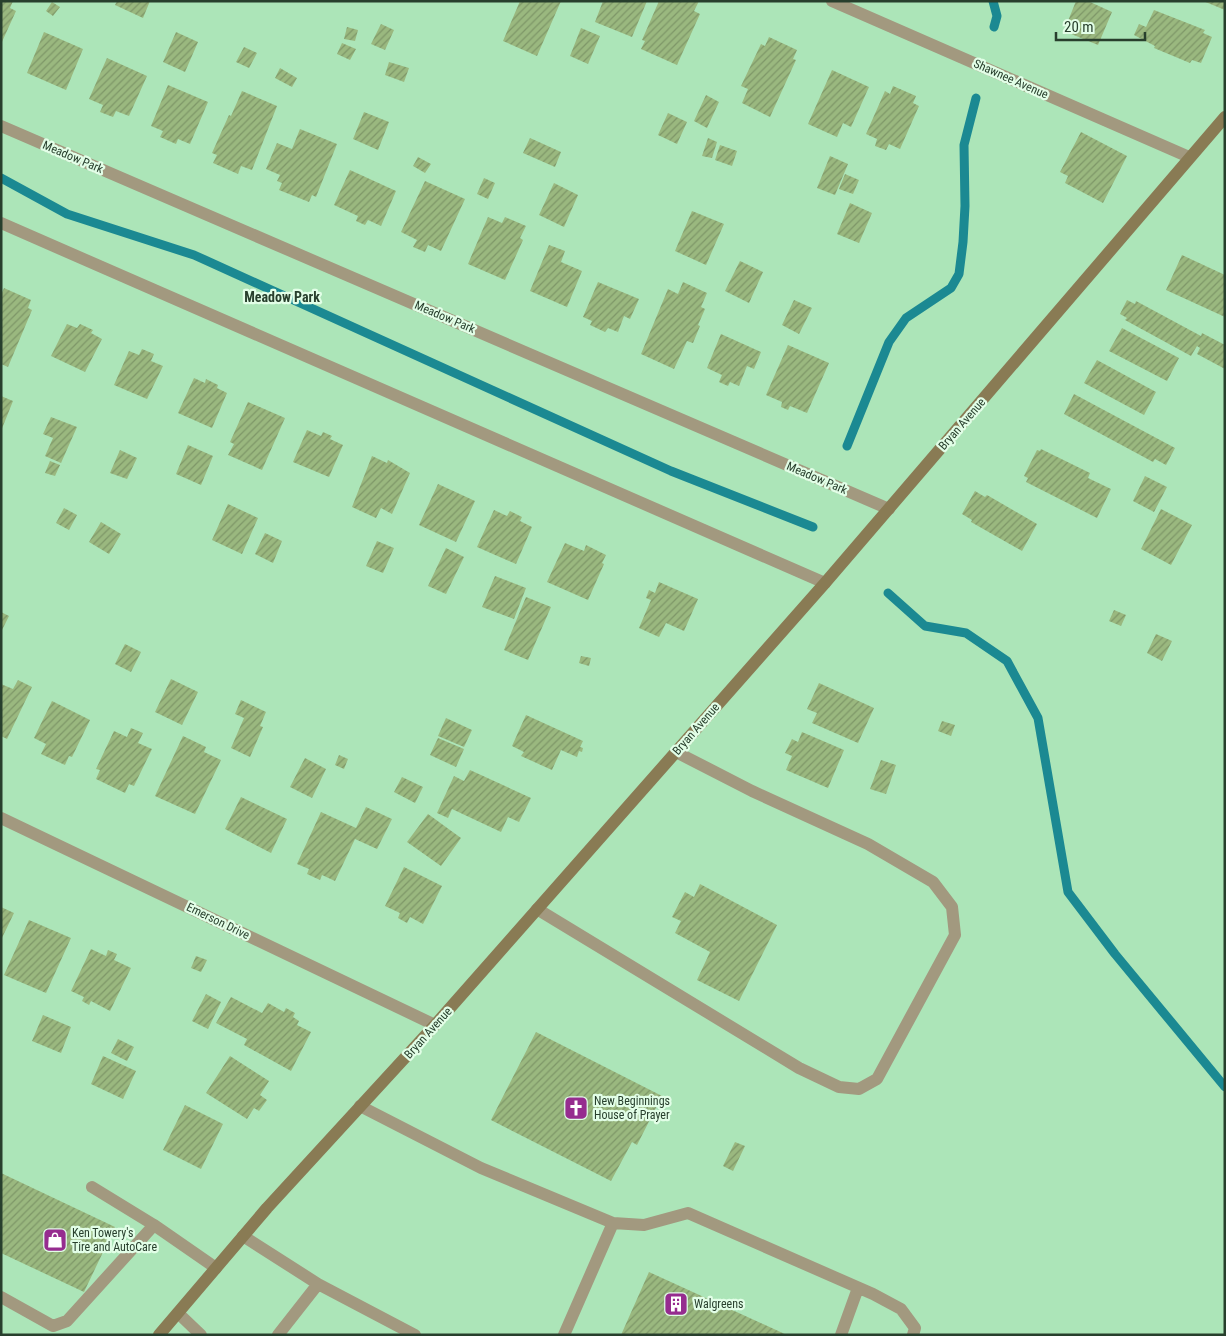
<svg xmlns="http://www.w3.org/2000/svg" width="1226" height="1336" font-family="'Roboto Condensed',sans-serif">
<defs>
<pattern id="building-hatch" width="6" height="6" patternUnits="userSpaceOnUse" patternTransform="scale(1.25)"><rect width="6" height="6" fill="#9ab87f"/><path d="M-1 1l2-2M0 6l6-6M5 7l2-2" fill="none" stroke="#7e9768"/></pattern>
</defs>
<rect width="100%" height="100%" fill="#ace5b8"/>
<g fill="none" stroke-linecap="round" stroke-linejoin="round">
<path stroke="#1b8992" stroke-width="9" d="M993,1L997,16L994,27
M1,178L67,214L194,255L671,471L813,527
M847,446L889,342L906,318L951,288L959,274L963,242L965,206L964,145L976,98
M888,593L925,626L966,633L1007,661L1038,718L1068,892L1115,954L1225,1087"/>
</g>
<path fill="url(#building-hatch)" d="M1,1H13L10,8L16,11L1,44Z
M117,1H150L143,18L115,5Z
M520,1H561L537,56L503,41Z
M603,1H647L632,37L595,22Z
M659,1H699L694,11L700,14L677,65L641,49L645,41L642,40Z
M1076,1H1088L1112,12L1098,45L1064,31Z
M1203,1H1225V10Z
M52,2L60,7L53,16L46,11Z
M1154,10L1205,30L1203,33L1212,37L1201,63L1192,60L1190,63L1154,48L1155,46L1134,35L1139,24L1146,27Z
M381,24L394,30L385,50L371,44Z
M347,27L358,30L355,41L344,39Z
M581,28L600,36L588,64L570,56Z
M44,32L83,49L66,90L27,73Z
M176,32L198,42L185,72L163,62Z
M769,37L797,50L793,59L796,60L770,117L742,103L748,89L741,86L761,44L765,46Z
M342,43L356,49L350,60L337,54Z
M244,47L257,53L249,68L236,62Z
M107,58L147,76L129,116L116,111L113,117L100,112L103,105L89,99Z
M389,62L409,68L404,82L385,75Z
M280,68L297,78L292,87L275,78Z
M832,70L869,87L851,127L843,123L837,137L808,124Z
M168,85L208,102L190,144L178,139L176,144L160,137L163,131L151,126Z
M893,86L916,96L913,103L919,106L900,149L889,144L886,150L875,146L877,139L866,134L885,91L890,94Z
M242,91L277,106L252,170L241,166L238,174L213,163L217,155L212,153L229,115L231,116Z
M706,95L719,102L707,128L694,121Z
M364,112L389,122L378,150L353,139Z
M668,113L687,122L677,144L658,135Z
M300,129L337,144L316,197L312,195L309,202L279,190L282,183L277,181L280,175L266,169L277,143L292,149Z
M1081,132L1127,156L1103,203L1065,183L1068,176L1060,172Z
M530,138L561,152L555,167L523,153Z
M708,138L717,142L712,158L702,156Z
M720,145L737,151L732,166L715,160Z
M830,156L848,164L835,195L817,188Z
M418,157L431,164L425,173L413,166Z
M350,170L396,191L381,226L368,220L365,225L356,221L358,216L334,205Z
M845,174L859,180L853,194L839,189Z
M484,178L495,183L488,199L477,194Z
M425,181L465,199L441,251L428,245L425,252L413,247L417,240L401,232Z
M554,183L578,195L564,227L539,215Z
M850,203L872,213L859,243L837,234Z
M692,211L724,224L706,265L675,251Z
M488,217L502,223L505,217L526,226L520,238L523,240L505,280L468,264Z
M549,245L565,251L561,262L582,271L567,307L530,291Z
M1182,255L1225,275V317L1166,290Z
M740,261L763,272L749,303L725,291Z
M598,282L639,299L630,319L624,316L618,332L608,328L605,332L590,325L592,321L583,317Z
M683,282L707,293L701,307L705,309L698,325L700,326L693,343L687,341L674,369L641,354L668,289L678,294Z
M4,288L31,300L28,308L32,310L8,367L1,364V295Z
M794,300L812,308L799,334L782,325Z
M1127,300L1135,304L1136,301L1201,336L1202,333L1225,345V369L1197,354L1200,348L1197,346L1191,356L1125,320L1127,318L1120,314Z
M67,324L77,328L80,324L93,330L91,333L102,339L85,372L51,356Z
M1122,328L1179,358L1167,381L1109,351Z
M721,334L761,352L754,369L747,366L739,386L730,382L728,386L719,382L722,375L707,368Z
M788,345L829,363L807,413L790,406L788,410L781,407L782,402L766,395Z
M142,349L154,354L151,361L163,366L147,399L114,385L129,351L139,355Z
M1097,360L1156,392L1144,415L1084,383Z
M194,378L205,383L206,379L218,385L217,388L227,393L212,428L178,413Z
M1074,394L1175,448L1166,465L1155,459L1153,462L1064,414Z
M1,396L13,401L1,431Z
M248,402L285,418L262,470L228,455L234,444L230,442Z
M51,417L77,427L61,463L45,456L53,438L43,434Z
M307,430L321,436L323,432L332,436L330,439L343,445L329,477L293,462Z
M188,445L213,456L201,485L176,474Z
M1041,449L1090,473L1088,478L1111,489L1097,518L1026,482L1028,478L1024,476L1037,450L1040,451Z
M120,450L137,458L127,479L110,473Z
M372,456L387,463L388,460L410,473L392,514L381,508L376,518L352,507Z
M50,461L60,465L55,476L45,473Z
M1145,476L1167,487L1154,512L1133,501Z
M438,484L475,501L456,542L419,525Z
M975,491L985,497L987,495L1037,524L1022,551L971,522L972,520L962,514Z
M228,504L258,518L242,554L212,540Z
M64,508L77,515L69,530L56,523Z
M1161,509L1192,525L1171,565L1141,549Z
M494,510L507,516L510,511L522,517L520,521L532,527L516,564L477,547Z
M101,522L121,534L109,554L89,542Z
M265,533L282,541L273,563L255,554Z
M377,541L394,548L383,573L366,566Z
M565,543L584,551L586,545L606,555L602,563L604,564L588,600L547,582Z
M446,548L464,557L446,594L428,586Z
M495,576L526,588L514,619L482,607Z
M659,582L698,599L684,631L666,623L659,637L639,628L651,600L646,598L649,590L655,593Z
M526,597L551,607L528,660L504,650Z
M1114,610L1126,615L1121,626L1109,621Z
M1,612L9,616L1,632Z
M1156,634L1172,641L1162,661L1147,653Z
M125,644L141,652L131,672L115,664Z
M581,656L591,658L589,666L579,663Z
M171,679L198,692L182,725L155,712Z
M18,680L32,687L7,739L1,736V684L13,689Z
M819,683L874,708L858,743L812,723L817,713L807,709Z
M241,700L266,712L260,726L263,727L250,757L231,748L244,718L235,714Z
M52,701L90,720L72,757L69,756L65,765L41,754L46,744L34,738Z
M526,715L583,741L580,747L583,748L582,752L579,751L577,757L561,750L552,770L521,756L524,752L512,746Z
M446,718L472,730L464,747L438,736Z
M942,721L955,725L951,736L938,731Z
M131,728L143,733L138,743L152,749L134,786L129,784L125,793L96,779L100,770L96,769L114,731L127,737Z
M802,732L844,750L828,788L786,770L792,756L785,753L792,739L798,742Z
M183,736L206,747L204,752L221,760L195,814L155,796Z
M438,738L464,749L456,767L430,755Z
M339,755L348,759L344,769L335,765Z
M305,758L326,769L312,798L290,787Z
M881,760L896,765L886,794L870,789Z
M470,770L531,798L519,822L508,817L501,832L452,809L448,818L437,813L454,776L464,781Z
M402,777L423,787L415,803L394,792Z
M241,797L287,819L271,853L225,829Z
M366,807L392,819L377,849L355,839L335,881L322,875L320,880L307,874L309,869L297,864L321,812L356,828Z
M428,814L461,838L441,866L407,842Z
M404,867L442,886L423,924L410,917L407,923L398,918L400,913L385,906Z
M700,884L777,925L739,1001L697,980L710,952L675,933L681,921L672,917L685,892L694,897Z
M1,907L14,913L1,940Z
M29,920L71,938L46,993L4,975Z
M91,949L106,956L108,950L117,954L114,960L131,968L110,1011L91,1001L89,1005L82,1001L84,997L71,991Z
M196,956L207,960L201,972L191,968Z
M206,994L221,1002L208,1029L192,1021Z
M231,997L262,1013L268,1003L284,1012L286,1008L295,1013L293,1017L299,1021L297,1025L311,1032L291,1071L244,1045L247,1039L216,1023Z
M43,1015L71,1027L61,1053L32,1041Z
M536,1032L662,1096L637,1145L632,1142L611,1181L491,1120Z
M118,1039L134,1047L127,1061L111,1053Z
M103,1056L136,1071L123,1099L91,1084Z
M230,1056L269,1081L260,1095L267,1100L259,1111L254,1108L247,1119L206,1093Z
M185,1105L223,1124L201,1169L163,1150Z
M735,1142L745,1146L733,1171L723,1166Z
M1,1173L115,1227L84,1292L1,1253Z
M649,1272L787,1335H621Z"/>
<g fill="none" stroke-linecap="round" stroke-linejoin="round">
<path stroke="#a2997f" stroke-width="12" d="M537,909L799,1068L839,1087L859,1089L877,1079L955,935L952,907L933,882L868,844L752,791L676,752
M360,1106L481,1168L613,1223L644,1225L688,1213L873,1294L901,1309L915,1328L913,1335
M92,1187L154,1225
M243,1236L318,1284L278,1335
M318,1284L415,1335
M1,1297L53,1326L67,1321L154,1225L216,1268
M178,1313L201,1335
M564,1335L613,1223
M841,1335L858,1288"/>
<path stroke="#a2997f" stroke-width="12" d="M832,1L1189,157
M1,126L889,509
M1,223L825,583
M1,818L435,1025"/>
<path stroke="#897b54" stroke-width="12" d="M159,1335L267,1208L435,1025L825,583L1225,117"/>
</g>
<defs>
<g id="church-square" transform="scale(1.25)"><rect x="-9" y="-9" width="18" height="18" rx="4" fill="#962c8f" stroke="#e2fee7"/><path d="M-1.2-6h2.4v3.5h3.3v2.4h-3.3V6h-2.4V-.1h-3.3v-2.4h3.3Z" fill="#fff"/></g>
<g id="shop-square" transform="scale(1.25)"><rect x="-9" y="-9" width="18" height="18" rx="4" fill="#962c8f" stroke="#e2fee7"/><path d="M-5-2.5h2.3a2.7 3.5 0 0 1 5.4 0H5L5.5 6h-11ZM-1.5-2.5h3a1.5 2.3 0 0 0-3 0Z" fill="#fff"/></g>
<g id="building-square" transform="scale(1.25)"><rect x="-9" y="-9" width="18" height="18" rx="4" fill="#962c8f" stroke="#e2fee7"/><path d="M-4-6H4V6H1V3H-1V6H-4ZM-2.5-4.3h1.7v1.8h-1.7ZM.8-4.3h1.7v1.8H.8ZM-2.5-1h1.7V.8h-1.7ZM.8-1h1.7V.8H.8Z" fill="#fff"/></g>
</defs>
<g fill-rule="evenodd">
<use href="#church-square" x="576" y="1108"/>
<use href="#shop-square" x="55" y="1240"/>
<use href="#building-square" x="676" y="1304"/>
</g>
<g text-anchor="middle" stroke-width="4.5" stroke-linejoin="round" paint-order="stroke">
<g font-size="12" fill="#283f2d" stroke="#e2fee7">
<text transform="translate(1011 79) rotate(24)" y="4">Shawnee Avenue</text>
<text transform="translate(73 157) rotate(23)" y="4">Meadow Park</text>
<text transform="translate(445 317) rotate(23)" y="4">Meadow Park</text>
<text transform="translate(962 424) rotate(-49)" y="4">Bryan Avenue</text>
<text transform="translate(817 478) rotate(23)" y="4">Meadow Park</text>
<text transform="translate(696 729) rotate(-49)" y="4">Bryan Avenue</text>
<text transform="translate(218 921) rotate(26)" y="4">Emerson Drive</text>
<text transform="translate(428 1033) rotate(-48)" y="4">Bryan Avenue</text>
</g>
<g font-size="12" fill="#283f2d" stroke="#e2fee7" text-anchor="start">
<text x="594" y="1105">New Beginnings<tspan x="594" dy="14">House of Prayer</tspan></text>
<text x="72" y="1237">Ken Towery's<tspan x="72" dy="14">Tire and AutoCare</tspan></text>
<text x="694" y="1308">Walgreens</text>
</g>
<g font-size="14" font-weight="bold" fill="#283f2d" stroke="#e2fee7">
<text x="282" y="302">Meadow Park</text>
</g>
</g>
<rect width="1226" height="1336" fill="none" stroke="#283f2d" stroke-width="5"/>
<path d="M1056 32v8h89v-8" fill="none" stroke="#283f2d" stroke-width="2.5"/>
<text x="1064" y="32" font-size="15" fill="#283f2d" stroke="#e2fee7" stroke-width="4" paint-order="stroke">20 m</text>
</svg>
